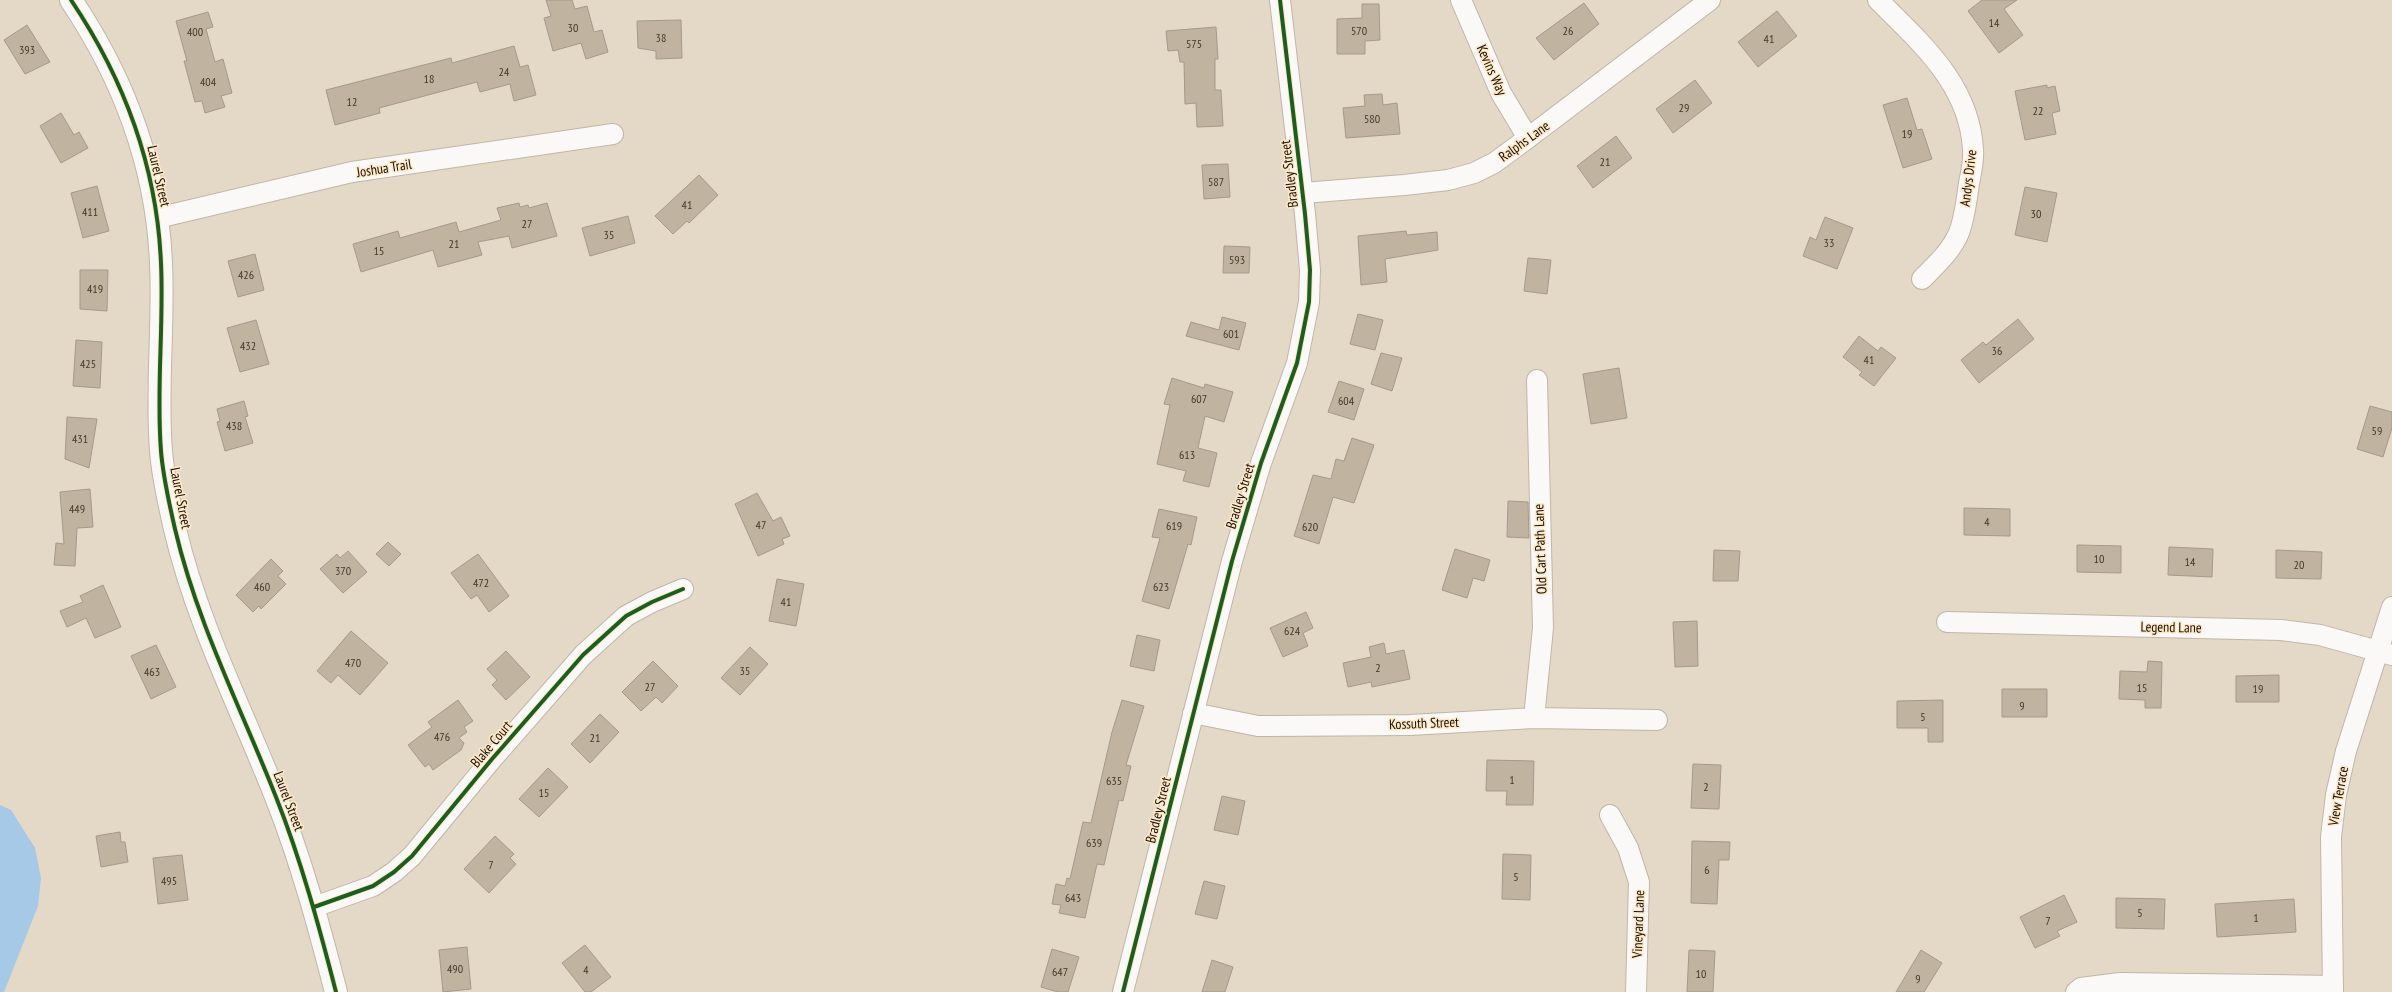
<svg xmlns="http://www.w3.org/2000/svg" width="2392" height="992" font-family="'PT Sans Narrow',sans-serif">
<rect width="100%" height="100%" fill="#e4d8c7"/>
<path fill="#a5c9e6" d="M0,805L11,810L35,848L41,878L38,906L4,992H0Z"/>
<path fill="#c0b4a0" stroke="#a39a8d" d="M546,0H572L575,9L587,6L594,32L602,30L608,52L586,59L581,43L553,51L544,18L551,16Z
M1982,0H2017L2004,9L2023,35L1999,53L1968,11Z
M1584,3L1599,24L1554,60L1536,38Z
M1362,4H1379L1380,40L1365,41V54H1337V19L1362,18Z
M1777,11L1797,36L1758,67L1738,42Z
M208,12L213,27L206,29L215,62L223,59L232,93L221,96L225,107L205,113L202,101L195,102L184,61H187L176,21Z
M681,20L682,58L656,59V51L638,48L637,21Z
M27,25L50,62L25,74L4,40Z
M1216,27L1218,59H1215V90H1221L1223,126L1197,127L1196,103L1185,104L1184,62H1180L1178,50L1168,51L1166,31Z
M514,46L520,67L528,65L536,95L514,101L510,84L480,92L477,82L379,108L380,113L335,125L326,90L451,58L452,63Z
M1695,80L1712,103L1673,133L1656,109Z
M2047,85V88L2055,86L2060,111L2052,113L2056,134L2025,140L2015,91Z
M1382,94L1383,105L1397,103L1400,134L1346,138L1343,108L1365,106L1364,95Z
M1907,98L1917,130L1922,129L1932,159L1903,168L1883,105Z
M61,113L74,135L79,132L88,148L61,163L40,126Z
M1616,136L1632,158L1593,188L1577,166Z
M1228,164L1230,197L1204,199L1202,165Z
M699,175L718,195L689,223L687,221L673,234L655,216Z
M97,186L109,231L83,238L71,193Z
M2025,187L2057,193L2047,242L2015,235Z
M519,203L520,207L528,205L529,208L547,203L557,236L512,248L509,236L478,242L482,255L438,267L433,250L361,272L353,244L398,231L400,238L456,222L459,232L501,220L497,208Z
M628,216L635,243L590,256L582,228Z
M1825,217L1853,228L1837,269L1803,256L1810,237L1816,240Z
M1406,231L1407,235L1437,232L1438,250L1385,259L1387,282L1361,285L1358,236Z
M1224,246L1250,247L1249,273H1223Z
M255,254L264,290L238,297L228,261Z
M1528,258L1551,260L1547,294L1524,291Z
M80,270H108L107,311L80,309Z
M1358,314L1383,320L1375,350L1350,344Z
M1222,317L1246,323L1239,350L1186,336L1191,322L1219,330Z
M2018,319L2034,339L1979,383L1961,360L1983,342L1986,345Z
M256,320L269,364L240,372L227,328Z
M1859,336L1878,351L1881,347L1896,358L1874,386L1859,375L1862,372L1843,357Z
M76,340L102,342L100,388L73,386Z
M1381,353L1402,358L1392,391L1371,384Z
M1619,368L1627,418L1591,424L1583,374Z
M1172,378L1204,388L1205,384L1233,392L1224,422L1205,416L1198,448L1217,453L1209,487L1183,481L1186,471L1157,464L1170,405L1164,404Z
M1339,381L1364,389L1354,420L1328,412Z
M244,401L248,416L245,417L253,443L225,451L217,422L220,421L217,409Z
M2370,406L2392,412V428L2383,457L2357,449Z
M67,417L97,419L89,468L65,459Z
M1352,438L1374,445L1354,503L1333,497L1319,544L1294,536L1313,475L1331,479L1336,459L1344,461Z
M90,489L93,527L77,528L75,566L54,565L56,543L64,544L60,492Z
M757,493L773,521L781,517L790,536L782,539L784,544L758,556L735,504Z
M1508,501L1528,502L1529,538L1507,537Z
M1964,508L2010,509V536L1964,535Z
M1159,509L1197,517L1191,545L1188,544L1169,609L1142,601L1160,538L1152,537Z
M388,542L401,554L389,566L376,554Z
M2077,545L2121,546V573L2077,572Z
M2169,547L2213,549L2212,577L2168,575Z
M1455,549L1490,560L1484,581L1473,578L1467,598L1442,590Z
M1714,550L1740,551L1738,581H1713Z
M2276,550L2322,552L2321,579L2276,578Z
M348,551L367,572L343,593L320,569L337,554L340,558Z
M478,554L509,596L489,612L477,595L471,599L451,573Z
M271,559L283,571L278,576L286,584L261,609L259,606L253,612L236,595Z
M777,579L804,584L796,626L769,621Z
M103,585L121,627L95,638L86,618L67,627L60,611L83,602L80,596Z
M1306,612L1313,628L1303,633L1308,646L1283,657L1270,628Z
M1697,621L1698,666L1675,667L1673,622Z
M351,631L388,663L360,695L338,675L331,683L317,671Z
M1137,635L1160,640L1154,671L1130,666Z
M1384,643L1386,654L1404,650L1410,679L1372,687L1371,682L1348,687L1343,663L1371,657L1369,647Z
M156,645L176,687L151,699L131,656Z
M750,647L768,664L740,695L721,678Z
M506,651L530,677L506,700L492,685L497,680L487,669Z
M653,661L678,686L662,703L656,697L641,711L622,692Z
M2148,661L2162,662L2161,708H2145V700L2119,699L2120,671L2147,672Z
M2279,675V702H2236V676Z
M2002,689H2047V717H2002Z
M458,700L473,721L464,727L467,732L459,738L464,743L461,750L433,770L429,764L425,767L408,745L432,727L428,722Z
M1122,700L1144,706L1126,765L1131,766L1123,801L1119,800L1104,865L1097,864L1085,918L1059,913L1061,905L1052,904L1056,884L1065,886L1067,878L1070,879L1083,822L1091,823L1112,732Z
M1943,700V742H1928V728H1897V701Z
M600,714L619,732L590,763L571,744Z
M1487,760L1534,761L1533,805H1506L1507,791H1486Z
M1693,764L1721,765L1719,809L1691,808Z
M548,768L568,787L539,817L519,799Z
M1222,796L1245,801L1238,835L1214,830Z
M120,832L121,842H125L128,862L101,867L96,836Z
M495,836L514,854L510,858L516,864L489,893L464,869Z
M1692,841L1730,842L1729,860H1719L1717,904L1691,903Z
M1503,854L1531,855L1530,900L1502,899Z
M182,855L188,900L158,904L153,858Z
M1204,881L1225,886L1217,919L1195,914Z
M2064,895L2077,922L2057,931L2060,936L2035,948L2020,917Z
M2116,898L2165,899L2164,929L2116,928Z
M2294,899L2296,932L2217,937L2215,904Z
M585,945L611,977L591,992H585L562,963Z
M467,947L471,989L443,992L439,950Z
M1052,949L1079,957L1068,992H1058L1041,987Z
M1689,950L1715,951L1713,992H1687Z
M1921,950L1942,963L1924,992H1896Z
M1212,960L1233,967L1225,992H1202Z"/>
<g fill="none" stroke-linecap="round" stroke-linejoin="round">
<g stroke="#c0b6a8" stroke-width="22">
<path id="street" d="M1461,0L1501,93L1528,138
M1878,0C1921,43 1970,85 1973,150C1974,161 1971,173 1969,183C1967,198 1964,224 1957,237C1949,253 1935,266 1922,279
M1303,193L1404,185L1448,180L1474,173L1494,163L1528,138L1710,0
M157,218L352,172L613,134
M1947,622L2281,630L2320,635L2392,655
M1193,713L1258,726L1410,725L1534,718L1657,720
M1534,718L1543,628L1537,380
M1610,815L1628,848L1639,882L1636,992
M314,907L373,886L394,872L412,856L492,759L583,655L626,616L652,602L683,589
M1123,992L1232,561L1261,463L1297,363L1309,302L1310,270L1305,214L1280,0
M2076,992L2081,988L2120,983L2333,986
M2333,992L2331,837L2336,795L2346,751L2392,607"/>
</g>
<g stroke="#c0b6a8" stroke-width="24">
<path id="secondary" d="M71,0C124,79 157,168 161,263C164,326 156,389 161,451C163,477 169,503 175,529C197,623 241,708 276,797C301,860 319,926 336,992"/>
</g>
<use href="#street" stroke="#fbf9f7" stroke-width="20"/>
<use href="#secondary" stroke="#fbf9f7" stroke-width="22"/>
<g stroke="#fee8c7" stroke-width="6">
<path id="cycleway" d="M71,0C124,79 157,168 161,263C164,326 156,389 161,451C163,477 169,503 175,529C197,623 241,708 276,797C301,860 319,926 336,992
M314,907L373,886L394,872L412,856L492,759L583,655L626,616L652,602L683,589
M1123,992L1232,561L1261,463L1297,363L1309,302L1310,270L1305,214L1280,0"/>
</g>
<use href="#cycleway" stroke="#1b5e20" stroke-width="4"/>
</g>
<g text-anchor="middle" stroke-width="3" stroke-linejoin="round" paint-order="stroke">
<g font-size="12" fill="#40382a">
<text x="1994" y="27">14</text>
<text x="573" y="32">30</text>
<text x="1359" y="35">570</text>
<text x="1568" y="35">26</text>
<text x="195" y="36">400</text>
<text x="661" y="42">38</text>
<text x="1769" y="43">41</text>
<text x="1194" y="48">575</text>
<text x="27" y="54">393</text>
<text x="504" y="76">24</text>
<text x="429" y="83">18</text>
<text x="208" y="86">404</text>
<text x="352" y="106">12</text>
<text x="1684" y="112">29</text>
<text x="2038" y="115">22</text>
<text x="1372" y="123">580</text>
<text x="1907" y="138">19</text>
<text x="1605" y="166">21</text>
<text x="1216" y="186">587</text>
<text x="687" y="209">41</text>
<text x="90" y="216">411</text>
<text x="2036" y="218">30</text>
<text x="527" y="228">27</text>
<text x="609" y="239">35</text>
<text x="1829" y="247">33</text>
<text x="454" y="248">21</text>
<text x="379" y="255">15</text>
<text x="1237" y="264">593</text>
<text x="246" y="279">426</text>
<text x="95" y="293">419</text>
<text x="1231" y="338">601</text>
<text x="248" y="350">432</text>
<text x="1997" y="355">36</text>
<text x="1869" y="364">41</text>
<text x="88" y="368">425</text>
<text x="1199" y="403">607</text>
<text x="1346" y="405">604</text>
<text x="234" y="430">438</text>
<text x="2377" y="435">59</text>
<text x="80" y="443">431</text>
<text x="1187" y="459">613</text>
<text x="77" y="513">449</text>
<text x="1987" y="526">4</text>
<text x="761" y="529">47</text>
<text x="1174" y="530">619</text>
<text x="1310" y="531">620</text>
<text x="2099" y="563">10</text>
<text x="2190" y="566">14</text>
<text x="2299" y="569">20</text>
<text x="343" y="575">370</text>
<text x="481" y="587">472</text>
<text x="262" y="591">460</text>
<text x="1161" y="591">623</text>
<text x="786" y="606">41</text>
<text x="1292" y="635">624</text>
<text x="353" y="667">470</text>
<text x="1378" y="672">2</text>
<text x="745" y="675">35</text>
<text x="152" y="676">463</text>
<text x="650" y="691">27</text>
<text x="2142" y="692">15</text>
<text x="2258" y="693">19</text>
<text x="2022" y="710">9</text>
<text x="1923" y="721">5</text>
<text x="442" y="741">476</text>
<text x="595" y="742">21</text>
<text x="1512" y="784">1</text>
<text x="1114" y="785">635</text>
<text x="1706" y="791">2</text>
<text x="544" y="797">15</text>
<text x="1094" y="847">639</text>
<text x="491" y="869">7</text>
<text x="1707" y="874">6</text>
<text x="1516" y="881">5</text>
<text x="169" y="885">495</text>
<text x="1073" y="902">643</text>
<text x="2140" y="917">5</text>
<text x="2256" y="922">1</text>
<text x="2048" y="925">7</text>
<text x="455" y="973">490</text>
<text x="586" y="974">4</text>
<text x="1060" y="976">647</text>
<text x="1701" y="978">10</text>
<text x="1918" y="983">9</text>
</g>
<g font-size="14" fill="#150e03" stroke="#fee8c7">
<text transform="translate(1492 70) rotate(66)" y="5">Kevins Way</text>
<text transform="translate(1524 141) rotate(-36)" y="5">Ralphs Lane</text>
<text transform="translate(384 168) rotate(-9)" y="5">Joshua Trail</text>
<text transform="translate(1289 174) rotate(-97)" y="5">Bradley Street</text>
<text transform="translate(159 176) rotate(77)" y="5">Laurel Street</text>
<text transform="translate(1968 178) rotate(-83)" y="5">Andys Drive</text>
<text transform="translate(1240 496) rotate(-73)" y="5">Bradley Street</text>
<text transform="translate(181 498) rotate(79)" y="5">Laurel Street</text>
<text transform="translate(1540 549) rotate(-92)" y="5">Old Cart Path Lane</text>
<text transform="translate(2171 627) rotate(1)" y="5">Legend Lane</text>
<text transform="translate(1424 723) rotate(-2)" y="5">Kossuth Street</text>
<text transform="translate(491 744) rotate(-50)" y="5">Blake Court</text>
<text transform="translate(2338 796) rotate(-80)" y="5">View Terrace</text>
<text transform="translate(289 801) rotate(69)" y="5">Laurel Street</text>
<text transform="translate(1158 810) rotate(-76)" y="5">Bradley Street</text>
<text transform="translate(1638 924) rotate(-88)" y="5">Vineyard Lane</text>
</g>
</g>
</svg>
